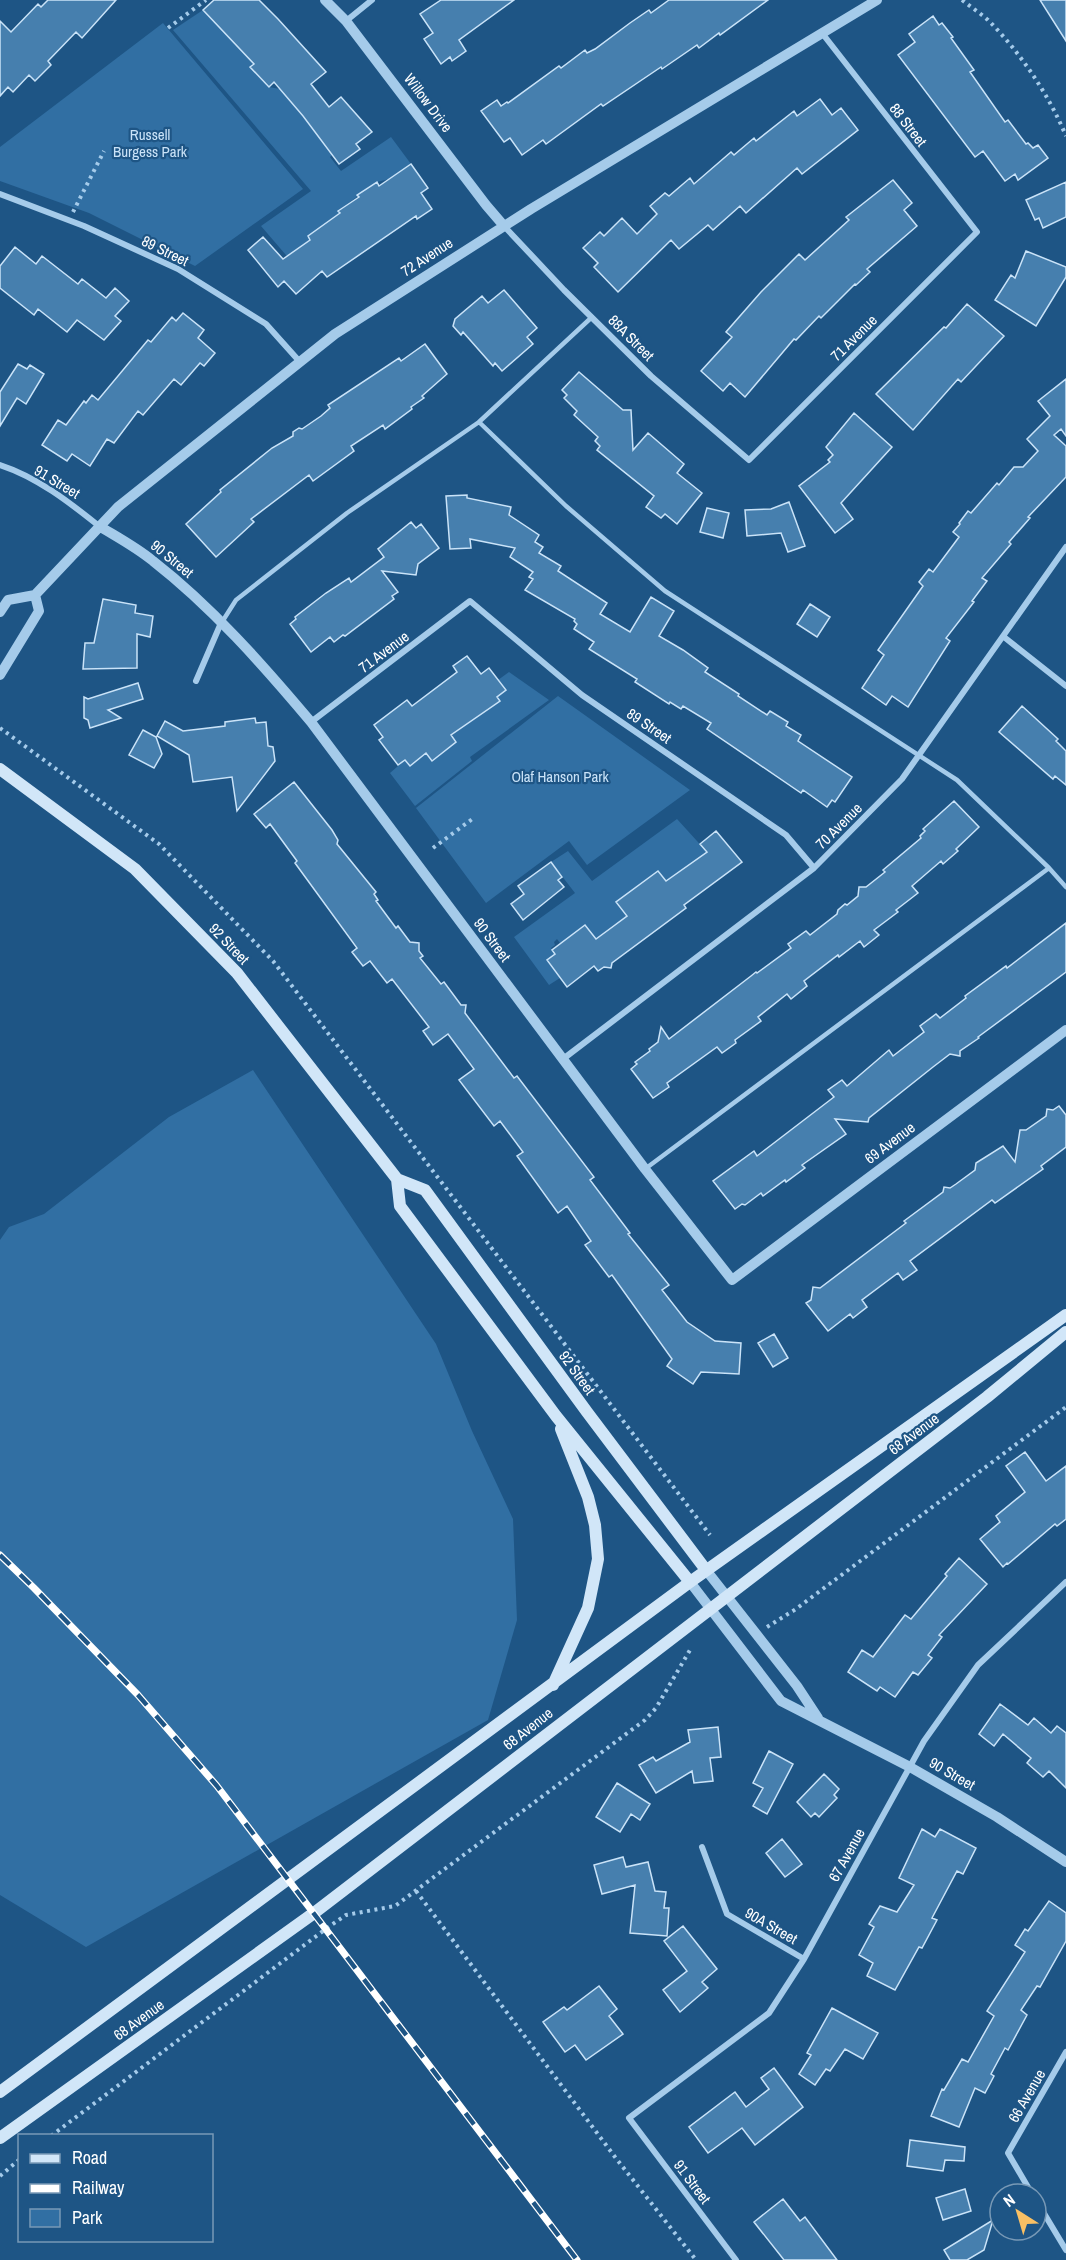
<svg xmlns="http://www.w3.org/2000/svg" width="1066" height="2260" font-family="'Archivo Narrow',sans-serif">
<rect width="100%" height="100%" fill="#1e5585"/>
<path fill="#316fa3" d="M203,10L230,35C232,46 246,53 254,60L251,68L269,87L280,89L333,154L330,157L341,171L391,137L411,164L389,179L377,182L339,210L340,213L308,236L310,240L305,243L298,269L261,226L311,191L173,30Z
M163,23L303,189L195,266L89,213L0,181V147Z
M509,672L549,700L470,757L472,761L415,806L390,773L405,760L411,766L418,760L413,755L422,748L432,761L456,742L452,736L455,732L500,701L497,697L498,680Z
M558,696L690,790L587,865L569,841L486,903L416,808Z
M677,819L707,852L677,896L658,871L641,884L632,923L615,924L602,934L603,948L585,925L572,935L577,966L557,939L554,942L555,945L551,948L555,954L547,960L560,978L549,985L514,937L575,893L551,862L568,851L592,881Z
M253,1070L436,1344L472,1431L513,1519L517,1620L488,1720L86,1947L0,1895V1240L9,1227L44,1214L169,1117Z"/>
<path fill="#467fae" stroke="#cae3f8" stroke-width="1.5" d="M48,0H116L82,38L76,32L48,61L51,65L35,81L29,75L13,92L8,87L0,96V21L11,32L38,4L41,7Z
M214,0H259L278,19L326,72L311,84L329,107L341,97L372,132L356,144L360,149L339,164L303,116L274,82L269,87L250,67L254,64L203,10Z
M441,0H514L459,40L466,51L452,61L450,57L441,64L424,39L433,33L420,14Z
M669,0H768L720,35L719,33L699,48L697,45L662,69L661,67L603,106L601,104L546,144L543,140L522,155L510,138L504,142L481,111L497,100L501,106L507,102L508,103L559,66L561,68L585,50L587,53L595,49L630,23L649,10L651,13Z
M1040,0H1066V41Z
M933,16L939,25L942,23L953,37L951,38L974,70L970,72L1005,122L1008,120L1026,144L1028,143L1033,148L1038,145L1048,158L1018,180L1015,174L1005,181L983,151L975,157L898,55L915,42L909,34Z
M820,99L832,115L841,108L858,130L802,174L797,168L746,213L740,206L713,230L708,225L679,249L671,240L618,292L594,267L598,263L583,248L600,232L604,236L622,218L637,234L657,214L650,206L665,193L669,196L690,178L694,184L731,152L734,155L754,138L756,141L794,111L797,116Z
M411,164L428,188L421,193L432,209L417,219L416,216L327,277L322,271L296,294L284,281L278,287L248,250L263,237L283,259L310,240L308,236L340,213L338,211L359,197L357,195L377,182L379,186Z
M893,180L912,203L904,210L917,226L867,269L870,272L856,285L855,284L821,318L819,316L796,340L794,339L745,397L730,383L723,391L701,371L732,337L726,332L761,292L799,254L805,260L849,220L846,217Z
M1066,182V217L1043,228L1039,218L1035,220L1026,200Z
M15,247L36,264L42,256L78,284L82,279L106,298L115,288L129,301L115,316L121,321L104,340L77,320L67,332L38,309L34,315L0,288V266Z
M1026,251L1066,267V277L1036,326L995,300L1011,275L1015,278Z
M504,290L537,328L527,337L533,344L502,371L495,363L493,366L463,332L461,335L453,326L455,319L482,296L488,303Z
M967,304L1004,336L961,382L958,379L913,430L876,394L944,327L946,328Z
M183,313L204,330L198,338L215,353L204,366L200,363L181,385L174,379L143,415L138,411L114,443L107,439L90,466L72,454L67,461L42,445L58,420L66,425L84,401L86,403L92,395L98,400L148,340L151,342L172,317L176,321Z
M425,344L447,374L422,396L424,398L411,407L412,409L385,429L383,425L351,446L354,451L313,481L309,475L251,519L254,522L216,557L186,524L221,492L220,490L272,448L293,436V432L299,428L302,429L321,416L330,408L328,405L399,358L401,361Z
M18,364L27,369L30,365L44,374L26,404L17,398L0,426V392Z
M579,372L623,410H631L633,450L648,433L684,464L677,473L702,493L677,524L665,514L661,518L646,507L654,496L597,450L600,446L595,441L598,437L574,415L577,411L564,398L567,395L562,390Z
M1066,379V436L1061,429L1054,435L1066,446V477L1028,517L1030,518L1009,542L1011,544L982,578L987,581L972,601L974,602L946,638L950,641L908,707L892,696L886,705L862,688L884,655L878,650L923,586L919,582L929,569L933,572L959,537L953,532L960,524L959,523L968,511L971,513L997,483L999,485L1014,467H1023L1038,451L1027,439L1050,416L1038,401Z
M854,413L892,447L841,503L853,519L835,533L799,486L830,462L828,460L833,455L826,447Z
M467,495V498L511,507L509,515L539,535L535,542L543,547L539,553L561,566L558,571L607,603L600,614L630,632L651,597L674,611L659,636L683,650L708,668L705,672L739,694L738,696L767,715L770,711L788,722L786,726L801,735L798,741L852,777L835,802L832,800L827,807L803,790L801,793L707,729L711,723L683,706L681,709L670,702L669,704L635,682L637,679L589,649L594,642L574,629L577,624L574,621L575,619L525,590L533,579L529,577L533,572L510,557L515,548L470,539L471,548L450,549L446,496Z
M789,502L805,546L788,552L781,533L747,536L745,510L771,509Z
M707,508L729,513L723,538L700,532Z
M411,522L416,528L421,524L439,548L418,564L416,575L382,571L398,592L392,596L394,599L345,636L343,635L334,642L330,637L311,652L290,624L296,619L295,617L326,593L349,578L351,582L384,557L378,549Z
M103,599L136,605L135,613L153,616L150,637L137,634V668L83,669L85,643H94Z
M810,604L830,617L817,637L797,624Z
M467,656L481,674L489,668L506,690L497,697L500,701L451,735L456,742L432,761L426,753L410,766L405,760L398,765L379,740L383,737L374,725L407,700L412,706L457,672L453,666Z
M138,683L143,699L108,710L121,718L90,728L88,720L84,718V697L88,699Z
M1022,706L1058,739L1056,741L1066,751V785L1055,776L1053,779L999,732Z
M255,718L256,723L266,722L268,746L273,747L275,761L237,811L232,777L193,782L189,755L157,736L165,721L183,731L225,726V722Z
M143,730L156,737L162,754L154,768L129,755Z
M294,782L332,830L338,840L337,844L376,892L374,894L378,900L376,901L396,928L398,926L410,942L419,943V951L423,956L420,958L441,984L444,982L461,1005H466L465,1013L514,1078L517,1076L594,1177L590,1180L630,1233L628,1234L669,1285L662,1290L687,1322L715,1341L741,1343L739,1374L701,1372L693,1384L667,1366L672,1359L612,1275L609,1277L585,1245L591,1241L567,1206L558,1213L517,1156L523,1152L500,1121L494,1126L459,1080L474,1069L448,1034L433,1045L423,1031L429,1027L392,979L387,983L370,961L363,966L352,952L357,948L295,863L297,861L270,824L266,828L254,814Z
M954,801L979,827L956,849L958,851L943,864L941,861L912,886L918,893L896,910L898,912L874,930L879,935L864,947L860,941L839,957L838,955L804,981L807,986L791,999L787,994L758,1017L761,1021L735,1040L736,1043L722,1053L717,1047L667,1083L669,1087L653,1098L631,1069L637,1064L635,1062L650,1051L649,1049L658,1042L661,1027L669,1039L751,976L756,972L757,973L791,948L788,944L806,931L810,935L837,914L838,910L845,904L847,905L858,896L859,887H866L885,872L883,870L921,838L920,836L925,831L923,829Z
M716,831L742,862L684,905L686,908L612,963L611,968L604,967L598,971L594,966L567,987L547,960L555,954L552,950L585,925L596,939L627,916L616,902L658,871L666,881L707,852L700,844Z
M551,862L562,877L558,880L564,887L523,920L511,904L524,894L518,886Z
M1066,923V972L978,1037L979,1038L960,1051V1056L950,1054L933,1067L869,1118L868,1122L835,1119L846,1134L802,1165L805,1168L786,1182L785,1180L763,1196L761,1193L745,1205L742,1204L735,1209L713,1181L754,1151L757,1156L834,1097L828,1090L842,1080L847,1086L889,1050L893,1056L924,1032L920,1026L936,1014L940,1018L966,998L965,996L1006,966L1007,968Z
M1059,1106L1066,1115V1147L1041,1166L1043,1169L995,1203L992,1200L910,1261L917,1270L903,1280L898,1273L862,1300L867,1307L853,1318L850,1314L828,1331L806,1303L811,1300L813,1287L820,1288L906,1223L904,1221L943,1192L944,1187L950,1188L956,1184L975,1170L976,1163L1003,1146L1015,1162L1020,1130H1026L1046,1116L1047,1109L1053,1110Z
M774,1334L788,1358L773,1367L758,1343Z
M1025,1452L1046,1481L1066,1466V1519L1057,1526L1055,1524L1008,1564L1007,1563L1003,1567L980,1539L1000,1522L996,1516L1025,1492L1006,1466Z
M959,1558L987,1584L939,1635L942,1637L928,1655L932,1658L918,1675L913,1672L895,1697L880,1687L877,1691L848,1672L862,1650L873,1657L905,1615L911,1619L947,1576L945,1574Z
M1000,1704L1028,1725L1034,1718L1051,1733L1057,1726L1066,1733V1788L1049,1771L1043,1777L1027,1763L1031,1758L1003,1734L994,1746L979,1734Z
M718,1727L721,1757L710,1758L713,1781L694,1783L692,1771L656,1793L639,1765L653,1757L656,1761L690,1742L688,1730Z
M769,1751L793,1764L767,1814L753,1806L763,1788L753,1783Z
M824,1774L839,1789L834,1795L837,1798L819,1817L815,1813L811,1817L797,1802Z
M617,1783L650,1804L640,1820L631,1814L620,1832L596,1817Z
M922,1829L935,1837L940,1829L976,1848L963,1874L957,1871L932,1918L937,1920L922,1948L919,1947L895,1990L867,1976L873,1963L859,1955L874,1927L869,1924L880,1906L897,1912L914,1885L899,1878Z
M782,1839L802,1864L785,1877L766,1853Z
M623,1857L626,1867L648,1862L655,1891L666,1892L664,1908H669L667,1936L630,1933L635,1885L602,1894L594,1865Z
M1049,1901L1066,1913V1941L1040,1987L1037,1986L1021,2010L1027,2015L1008,2050L1005,2048L991,2074L994,2076L985,2093L975,2088L959,2127L931,2116L942,2089L944,2090L962,2059L968,2062L994,2016L987,2011L1025,1952L1015,1945L1025,1929L1028,1931Z
M683,1926L717,1969L702,1982L708,1988L680,2012L663,1990L687,1971L664,1941Z
M599,1986L617,2009L609,2016L623,2034L586,2060L575,2045L565,2052L543,2022L564,2007L567,2010Z
M832,2008L878,2033L863,2059L845,2049L830,2071L826,2069L815,2085L799,2074L811,2055L807,2053Z
M774,2068L803,2107L755,2145L742,2128L708,2153L689,2127L735,2092L746,2107L769,2089L761,2078Z
M910,2140L965,2147L964,2161L945,2160L943,2171L907,2166Z
M965,2189L971,2211L943,2220L936,2198Z
M783,2199L800,2221L805,2217L837,2260H784L754,2222Z
M993,2220L984,2250L967,2260H950L944,2250Z"/>
<g fill="none" stroke-linecap="round" stroke-linejoin="round">
<path stroke="#a5cbea" stroke-width="4" stroke-dasharray="3 4.5" stroke-linecap="butt" d="M962,0C971,7 980,13 988,20C1020,52 1049,95 1066,136
M168,28L206,0
M73,212L104,151
M0,728L159,844L273,961L710,1535
M433,848L475,817
M767,1627L796,1609L1066,1407
M416,1891L615,2157L696,2260
M51,2136L327,1928L346,1915L395,1906L645,1720L656,1708L690,1650
M0,2176L20,2159"/>
<path stroke="#a5cbea" stroke-width="4.5" d="M592,317L479,422L566,506L665,591L957,780L1049,868L1066,887
M222,622L236,600L347,513L479,422
M645,1169L1049,868"/>
<path stroke="#a5cbea" stroke-width="6" d="M346,21L372,0
M0,194L84,226L178,269L266,324L300,362
M504,226L564,290L651,376L749,460L977,232L822,33
M0,465C37,477 69,502 99,526
M1004,637L1066,686
M196,681L221,623
M311,722L470,601L582,695L786,835L814,868
M563,1059L814,868L902,779L1066,547
M702,1847L727,1914L804,1959
M1032,2194L1008,2153L1066,2052
M1036,2200L1066,2250
M736,2260L629,2118L769,2013L804,1959L924,1741L978,1665L1066,1582"/>
<path stroke="#a5cbea" stroke-width="10" d="M325,0L346,21L486,205L504,226
M99,526C117,537 136,547 153,561C212,607 263,665 311,722L645,1169L732,1280L1066,1030
M0,612L8,600L35,595L118,507L335,334L531,209L877,0
M0,675L39,611L35,595
M706,1570L797,1686L818,1718
M690,1582L781,1701L910,1767L997,1817L1066,1862"/>
<path stroke="#d1e6f8" stroke-width="12" d="M0,769L135,869L237,973L397,1179L425,1190L587,1412L706,1570
M397,1179L400,1206L556,1416L690,1582
M553,1685L588,1608L598,1559L595,1525L588,1497L561,1429
M0,2092L690,1582L1066,1315
M0,2138L314,1913L987,1397L1066,1332"/>
<g stroke="#fff" stroke-width="7">
<path id="rail" d="M0,1555L34,1588L138,1695L217,1786L577,2260"/>
</g>
<use href="#rail" stroke="#1e5585" stroke-width="4.5" stroke-dasharray="14" stroke-linecap="butt"/>
</g>
<g text-anchor="middle" stroke-width="4.5" stroke-linejoin="round" paint-order="stroke">
<g font-size="15" fill="#fff" stroke="#1e5585">
<text transform="translate(428 103) rotate(53)" y="5">Willow Drive</text>
<text transform="translate(908 125) rotate(52)" y="5">88 Street</text>
<text transform="translate(165 251) rotate(26)" y="5">89 Street</text>
<text transform="translate(427 257) rotate(-33)" y="5">72 Avenue</text>
<text transform="translate(631 338) rotate(45)" y="5">88A Street</text>
<text transform="translate(854 338) rotate(-45)" y="5">71 Avenue</text>
<text transform="translate(57 482) rotate(31)" y="5">91 Street</text>
<text transform="translate(172 559) rotate(39)" y="5">90 Street</text>
<text transform="translate(384 652) rotate(-37)" y="5">71 Avenue</text>
<text transform="translate(649 726) rotate(34)" y="5">89 Street</text>
<text transform="translate(839 826) rotate(-45)" y="5">70 Avenue</text>
<text transform="translate(492 940) rotate(53)" y="5">90 Street</text>
<text transform="translate(229 944) rotate(46)" y="5">92 Street</text>
<text transform="translate(890 1143) rotate(-37)" y="5">69 Avenue</text>
<text transform="translate(577 1373) rotate(54)" y="5">92 Street</text>
<text transform="translate(914 1434) rotate(-37)" y="5">68 Avenue</text>
<text transform="translate(528 1729) rotate(-38)" y="5">68 Avenue</text>
<text transform="translate(952 1774) rotate(30)" y="5">90 Street</text>
<text transform="translate(847 1855) rotate(-61)" y="5">67 Avenue</text>
<text transform="translate(771 1926) rotate(30)" y="5">90A Street</text>
<text transform="translate(139 2020) rotate(-36)" y="5">68 Avenue</text>
<text transform="translate(1027 2096) rotate(-60)" y="5">66 Avenue</text>
<text transform="translate(692 2182) rotate(53)" y="5">91 Street</text>
</g>
<g font-size="15" fill="#cae3f8" stroke="#1e5585">
<text x="150" y="140">Russell<tspan x="150" dy="17">Burgess Park</tspan></text>
<text x="560" y="782">Olaf Hanson Park</text>
</g>
</g>
<rect x="18" y="2134" width="195" height="108" fill="#1e5585" stroke="#7899b6" stroke-width="1.5"/>
<rect x="30" y="2154" width="30" height="9" fill="#d1e6f8" stroke="#7899b6" stroke-width="1.5"/>
<text x="72" y="2164" font-size="18" fill="#ffffff">Road</text>
<rect x="30" y="2184" width="30" height="9" fill="#ffffff" stroke="#7899b6" stroke-width="1.5"/>
<text x="72" y="2194" font-size="18" fill="#ffffff">Railway</text>
<rect x="30" y="2209" width="30" height="18" fill="#316fa3" stroke="#7899b6" stroke-width="1.5"/>
<text x="72" y="2224" font-size="18" fill="#ffffff">Park</text>
<g transform="translate(1018 2212) rotate(323)"><circle r="28" fill="#1e5585" stroke="#7899b6" stroke-width="1.5"/>
<path d="M0-4.5L10 22L0 15L-10 22Z" fill="#f9c064"/>
<text y="-9" font-size="16" font-weight="bold" text-anchor="middle" fill="#ffffff">N</text>
</g>
</svg>
